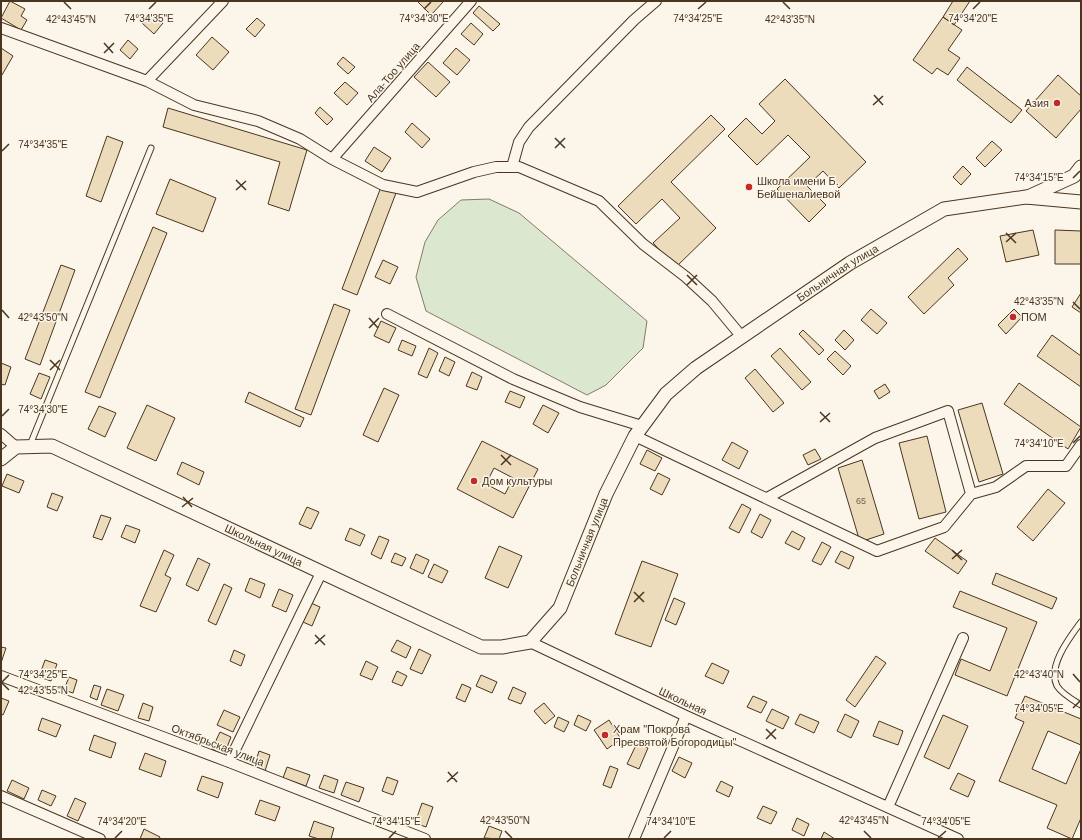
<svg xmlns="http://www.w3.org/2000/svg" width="1082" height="840" font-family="Arial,sans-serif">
<rect width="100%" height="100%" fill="#fbf6e9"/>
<path fill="#dce7d0" stroke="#887966" d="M489,199L519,213L647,321L643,348L606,385L587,395L426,311L416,277L425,242L438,220L461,200Z"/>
<path fill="#ecdcbc" stroke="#4a3520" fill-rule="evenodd" d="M10,1L25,9L21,16L27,20L21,30L1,18Z
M417,1H441L443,2L431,15Z
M953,1H970L954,25L943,17Z
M479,6L500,24L493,31L473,13Z
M151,13L163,23L154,34L142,23Z
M943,17L962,30L948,50L960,58L948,75L937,68L932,74L913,60Z
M257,18L265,25L255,37L246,29Z
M471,23L483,34L474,45L461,34Z
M212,37L229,52L213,70L196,55Z
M128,40L138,49L130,59L120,50Z
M1,48L13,56L2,75L1,74Z
M456,48L470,60L457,75L443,63Z
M343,57L355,67L348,74L337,64Z
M428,62L450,82L436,97L414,77Z
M967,67L1022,110L1011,123L957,80Z
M1058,75L1081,96V109L1056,138L1026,111Z
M785,79L866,162L839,188L823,171L807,186L826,205L809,222L777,189L810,157L788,135L757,165L728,136L746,118L762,134L775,121L759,104Z
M345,82L358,93L347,105L334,93Z
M320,107L333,119L327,125L315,113Z
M168,108L307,150L289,211L268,204L280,162L163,127Z
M711,115L725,129L671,182L716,228L676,267L653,243L680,218L662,199L636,224L618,206Z
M412,123L430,139L422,148L405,132Z
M107,136L123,142L101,202L86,196Z
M992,141L1002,150L985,167L976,158Z
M374,147L391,158L382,172L365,161Z
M963,166L971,174L961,185L953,177Z
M170,179L216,198L203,232L156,214Z
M381,187L396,193L357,295L342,289Z
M153,227L167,233L100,398L85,392Z
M1033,230L1039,255L1006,262L1000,236Z
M1055,230L1081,231V264H1055Z
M958,248L968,259L948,278L954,285L924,314L908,297Z
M383,260L398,267L390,284L375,277Z
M61,265L75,270L40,365L25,359Z
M1081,293V313L1072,307Z
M334,304L350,310L311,415L295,409Z
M871,309L887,323L877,334L861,320Z
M1014,309L1022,317L1006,334L998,325Z
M381,321L396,328L389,343L374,336Z
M803,330L824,350L819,355L799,334Z
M844,330L854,340L845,350L835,340Z
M1052,335L1081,356V387L1037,356Z
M402,340L416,346L412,356L398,350Z
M429,348L438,353L427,378L418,374Z
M780,348L811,382L802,390L771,356Z
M835,351L851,366L843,375L827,359Z
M445,357L455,362L449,376L439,371Z
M1,363L11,367L5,385L1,384Z
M755,369L784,403L773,412L745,378Z
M472,372L482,377L477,390L466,386Z
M39,373L50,377L41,399L30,394Z
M1019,383L1081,427L1068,449L1004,404Z
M885,384L890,392L879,399L874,391Z
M384,388L399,395L378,442L363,435Z
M510,391L525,397L520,408L505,402Z
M249,392L304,418L300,427L245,402Z
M982,403L1003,474L979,482L958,410Z
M147,405L175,418L156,461L127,448Z
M543,405L559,413L548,433L533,424Z
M99,406L116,413L105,437L88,429Z
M927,436L946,512L919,519L899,443Z
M482,441L538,469L513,518L457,489ZM494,468L513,478L505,494L486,484Z
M732,442L748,451L739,469L722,460Z
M815,449L821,459L808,465L803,455Z
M647,450L662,458L655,471L640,464Z
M862,460L884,534L860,542L838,468Z
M182,462L204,472L199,485L177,474Z
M658,473L670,479L662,495L650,489Z
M7,474L24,481L19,493L2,486Z
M1048,489L1065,503L1033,541L1017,527Z
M52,493L63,497L57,511L47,507Z
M742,504L751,509L739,533L729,528Z
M307,507L319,512L311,529L299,524Z
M760,514L771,520L762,538L751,532Z
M101,515L111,518L102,540L93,537Z
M126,525L140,530L135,543L121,537Z
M350,528L365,535L360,546L345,540Z
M792,531L805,538L799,550L785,543Z
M379,536L389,540L381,559L371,554Z
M935,538L967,561L958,574L925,551Z
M822,542L831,547L821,565L812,561Z
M499,546L522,556L508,588L485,578Z
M164,550L174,555L165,575L171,578L156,612L140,606Z
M841,551L854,557L849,569L835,562Z
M395,553L406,558L402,566L391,562Z
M416,554L429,560L423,574L410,568Z
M198,558L210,564L198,591L186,585Z
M642,561L678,574L651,647L615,634Z
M434,564L448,571L442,583L428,577Z
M996,573L1057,598L1052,609L992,584Z
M250,578L265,584L260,598L245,591Z
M224,584L232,588L216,625L208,621Z
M279,589L293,595L286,612L272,606Z
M960,591L1037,622L1007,696L955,675L961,659L990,671L1007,628L953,607Z
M674,598L685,603L676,625L665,620Z
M311,603L320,607L312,626L303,622Z
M397,640L411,647L406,658L391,651Z
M1,647L6,648L1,663Z
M419,649L431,655L422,674L410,669Z
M234,650L245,655L241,666L230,661Z
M876,656L886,663L855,707L846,700Z
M45,660L57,664L51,681L39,677Z
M366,661L378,667L372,680L360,675Z
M712,663L729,671L723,684L705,676Z
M397,671L407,676L402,686L392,682Z
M481,675L497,682L492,693L476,686Z
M69,677L77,680L73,693L64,690Z
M462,684L471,688L465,702L456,698Z
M94,685L101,687L97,700L90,697Z
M513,687L526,693L521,704L508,699Z
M107,689L124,695L118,711L101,705Z
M753,696L767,702L761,713L747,707Z
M1025,696L1081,719V745L1048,731L1032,769L1066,784L1081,749V818L1072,839L1047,828L1057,805L999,781L1024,722L1015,718Z
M1,698L9,701L3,715L1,714Z
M143,703L153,707L149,721L138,718Z
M544,703L555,716L545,724L534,711Z
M772,709L789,717L783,729L766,721Z
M224,710L240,717L233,732L217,725Z
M800,714L819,722L814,733L795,724Z
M845,714L859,721L851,738L837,731Z
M578,715L591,721L586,731L574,725Z
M943,715L968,726L949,769L924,757Z
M558,717L569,722L564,732L554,727Z
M42,718L61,725L56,737L38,730Z
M609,720L621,739L607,749L594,730Z
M879,721L903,731L898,745L873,736Z
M220,732L231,737L224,755L212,749Z
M94,735L116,743L111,758L89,750Z
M637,743L648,748L639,769L627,764Z
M259,751L270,755L265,771L254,767Z
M145,753L166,761L161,777L139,769Z
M679,757L692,763L685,778L672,771Z
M610,766L618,769L611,788L603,785Z
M287,767L310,775L306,786L283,778Z
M958,773L975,781L968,797L950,789Z
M324,775L338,780L334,793L319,788Z
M202,776L223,783L218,798L197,790Z
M387,777L398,781L393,795L382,791Z
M12,780L29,788L24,799L7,791Z
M721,781L733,787L729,797L716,791Z
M346,782L364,788L359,802L341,795Z
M42,790L56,796L51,806L38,800Z
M75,798L86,803L78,821L67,816Z
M260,800L280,807L275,821L255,814Z
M422,803L433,807L426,827L415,823Z
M763,806L777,812L771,824L757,818Z
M797,818L809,824L804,836L792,830Z
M314,821L334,828L331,839H319L309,836Z
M489,826L502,831L499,839L484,838Z
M144,829L160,837L159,839H140Z
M824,832L835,839H821Z"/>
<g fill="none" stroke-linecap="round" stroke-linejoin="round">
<g stroke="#4a3520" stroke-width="7">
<path id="service" d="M30,445L151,148
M1081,622C1070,637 1047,666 1057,686C1062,694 1073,700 1081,705"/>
</g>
<g stroke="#4a3520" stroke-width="12">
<path id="minor" d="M1,28L147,81L194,105L258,121L300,139L332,159L383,185L417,192L474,172L496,167H519L599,201L643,244L686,277L712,301L742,337
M147,81L223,1
M332,159L471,1
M512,167L519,142L529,127L634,20L656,1
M387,314L513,379L580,407L642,426
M1,434L16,447
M635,436L877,551L944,527L971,494L996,487L1026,466H1066L1081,445
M767,498L875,438L948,411L971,494
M530,642L686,716L958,839
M1,676L229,762L425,839
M229,762L321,573
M1,796L100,839
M888,807L963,638
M634,839L686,716"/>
</g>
<g stroke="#4a3520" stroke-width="15">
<g id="tertiary">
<path d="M1028,197L1074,176L1081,167"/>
<path id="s1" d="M1,459L16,447L52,446L481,647H502L530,642L560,608L606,494L635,436L666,394L696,368L850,263L944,209L1026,197L1081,202"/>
</g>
</g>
<use href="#service" stroke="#fbf6e9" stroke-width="5"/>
<use href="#minor" stroke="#fbf6e9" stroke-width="10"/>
<use href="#tertiary" stroke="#fbf6e9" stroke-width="13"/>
</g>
<path fill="none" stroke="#4a3520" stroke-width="1.5" d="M64,2L71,9M783,2L790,9M149,9L156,2M424,9L431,2M698,9L706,2M973,9L980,2M104,43L113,53M104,53L114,43M874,95L883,105M873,105L883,96M555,138L565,148M555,148L565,138M2,151L9,144M1073,178L1080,171M236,180L246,190M236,190L246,181M1006,233L1016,243M1006,242L1016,233M687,275L697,285M687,285L697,275M1073,302L1080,309M2,310L9,318M369,318L378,328M369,328L379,318M50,360L60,370M50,370L60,360M820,412L830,422M2,416L9,409M820,422L830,413M1073,443L1080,436M501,455L511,465M501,465L511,455M183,497L192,507M182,507L193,498M952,550L962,560M952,559L962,550M634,592L644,602M634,602L644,592M315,635L325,645M315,644L325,635M1073,674L1080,682M2,682L9,675M2,683L9,690M1073,708L1080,701M766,729L776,739M766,739L776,729M448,772L457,782M447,782L458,772M505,831L512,838M864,831L871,838M115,838L122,831M389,838L396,831M664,838L671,831M938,838L946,831"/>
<g fill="#c62828" stroke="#fbf6e9" stroke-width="1.5">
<circle cx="1057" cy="103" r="4"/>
<circle cx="749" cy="187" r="4"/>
<circle cx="1013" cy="317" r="4"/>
<circle cx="474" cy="481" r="4"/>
<circle cx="605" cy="735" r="4"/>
</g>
<g text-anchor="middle" stroke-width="3" stroke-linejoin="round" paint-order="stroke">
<g font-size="9" fill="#725f47">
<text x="861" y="504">65</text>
</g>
<g font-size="11" fill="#4a3520" stroke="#fbf6e9">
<text transform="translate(393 72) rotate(-49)" y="4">Ала-Тоо улица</text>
<text dy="4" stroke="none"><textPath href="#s1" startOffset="1074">Больничная улица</textPath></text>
<text dy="4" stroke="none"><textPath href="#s1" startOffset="695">Больничная улица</textPath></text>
<text dy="4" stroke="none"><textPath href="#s1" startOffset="289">Школьная улица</textPath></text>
<text transform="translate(683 701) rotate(25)" y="4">Школьная</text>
<text transform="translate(218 745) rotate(21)" y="4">Октябрьская улица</text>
</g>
<g font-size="11" fill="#4a3520" stroke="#fbf6e9" text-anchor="start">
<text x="1049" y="107" text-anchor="end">Азия</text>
<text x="757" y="185">Школа имени Б.<tspan x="757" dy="13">Бейшеналиевой</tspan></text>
<text x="1021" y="321">ПОМ</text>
<text x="482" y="485">Дом культуры</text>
<text x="613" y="733">Храм "Покрова<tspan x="613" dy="13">Пресвятой Богородицы"</tspan></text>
</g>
</g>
<g font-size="10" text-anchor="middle" fill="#4a3520" stroke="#fbf6e9" stroke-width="3" stroke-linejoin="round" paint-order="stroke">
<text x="149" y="22">74°34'35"E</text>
<text x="424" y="22">74°34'30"E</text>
<text x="698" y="22">74°34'25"E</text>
<text x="973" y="22">74°34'20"E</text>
<text x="71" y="23">42°43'45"N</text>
<text x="790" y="23">42°43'35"N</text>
<text x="43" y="148">74°34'35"E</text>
<text x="1039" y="181">74°34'15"E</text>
<text x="1039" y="305">42°43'35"N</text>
<text x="43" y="321">42°43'50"N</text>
<text x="43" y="413">74°34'30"E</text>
<text x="1039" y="447">74°34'10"E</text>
<text x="1039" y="678">42°43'40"N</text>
<text x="43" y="678">74°34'25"E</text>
<text x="43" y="694">42°43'55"N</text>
<text x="1039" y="712">74°34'05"E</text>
<text x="505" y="824">42°43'50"N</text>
<text x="864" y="824">42°43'45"N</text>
<text x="122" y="825">74°34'20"E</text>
<text x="396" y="825">74°34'15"E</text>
<text x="671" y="825">74°34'10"E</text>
<text x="946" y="825">74°34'05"E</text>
</g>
<rect width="1082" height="840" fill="none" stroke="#4a3520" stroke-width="4"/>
</svg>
